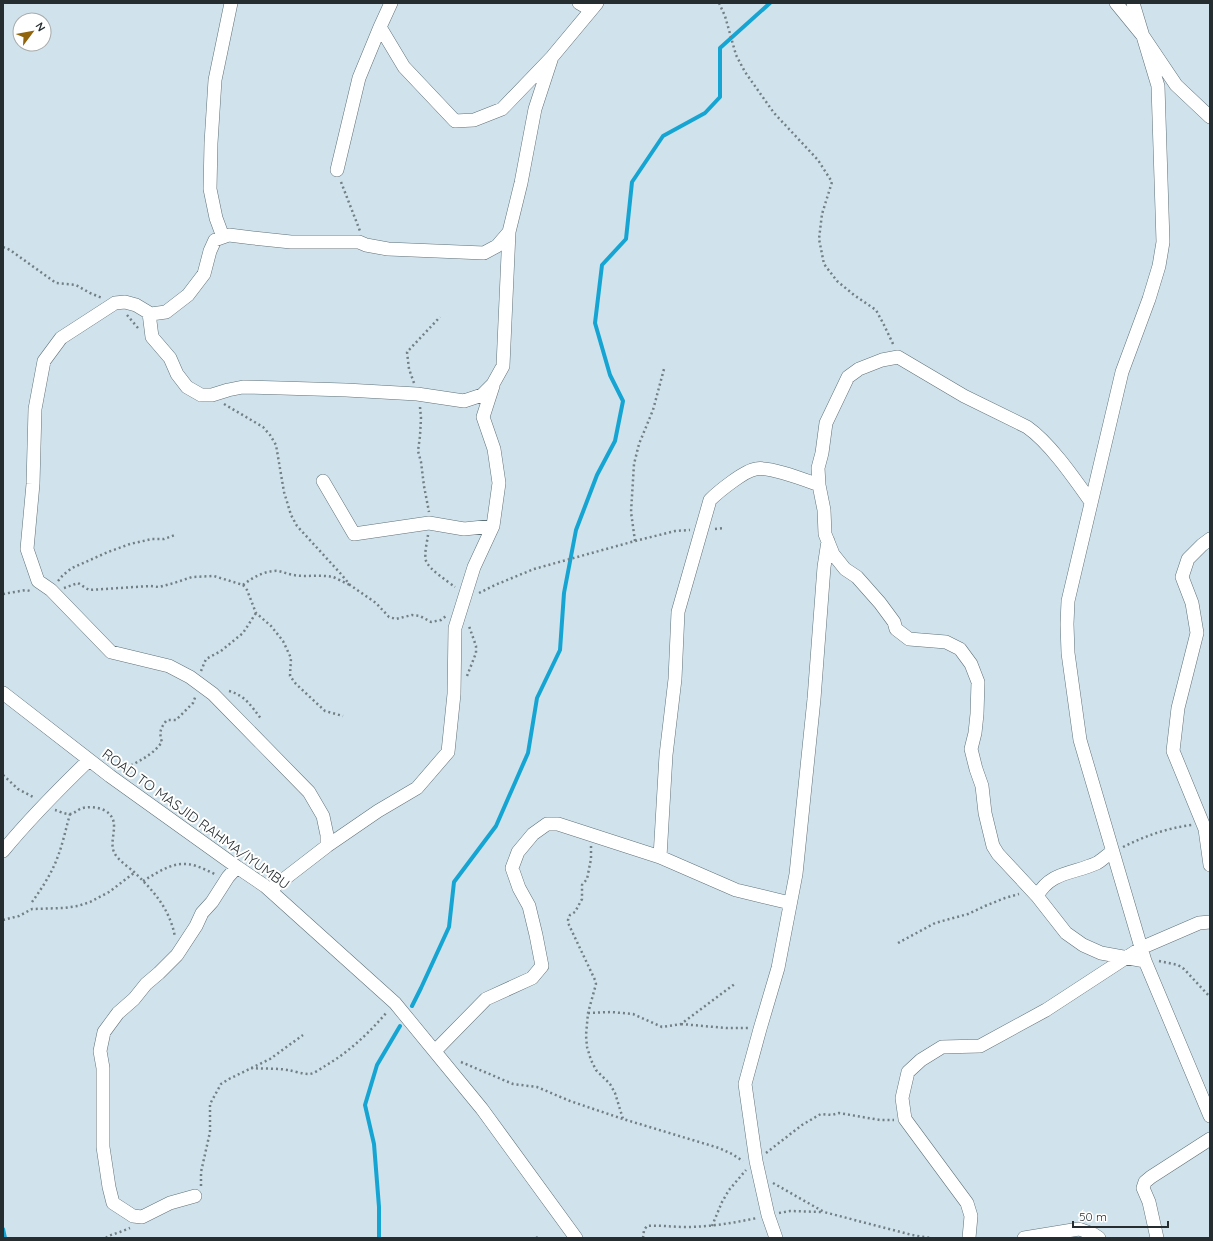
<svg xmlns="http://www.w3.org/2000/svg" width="1213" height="1241" font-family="Quicksand,sans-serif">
<rect width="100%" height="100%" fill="#d0e3ec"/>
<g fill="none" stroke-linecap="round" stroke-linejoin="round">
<path stroke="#16a5d3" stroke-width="4" d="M412,1006L421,988L449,927L454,882L496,826L528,753L537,698L560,650L564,593L576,530L597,475L615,441L623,401L610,375L595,323L602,265L626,239L632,182L663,136L705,113L720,97V48L770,3
M3,1229L5,1238
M379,1238V1207L374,1144L365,1105L377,1065L400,1026"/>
<g stroke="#607179" stroke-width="14">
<path id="minor" d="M391,3L380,27L404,67L455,121L474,120L502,109L552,57L597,3
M579,3L591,10
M1116,3L1143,36L1176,85L1210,117
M1133,3L1158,86L1163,242L1159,266L1149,299L1122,372L1068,601L1067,624L1068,653L1080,740L1145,961L1210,1116
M337,170L359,78L380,27
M223,237L216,218L210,189L211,143L215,80L231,3
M149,313L152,337L170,358L177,374L187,387L201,395H212L228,390L243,387L281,388L346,390L417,394L464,401L482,395L493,384L503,366L509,232
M323,481L354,534L429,523L464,529L493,526
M1091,502C1074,478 1050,443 1027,427L964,396L898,357L882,360L859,369L848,377L826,423L822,453L818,468L819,485L824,510L825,534L833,554L845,569L857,577L880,603L894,622L896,629L909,639L946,642L960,649L971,664L978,682L977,714L975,733L971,749L976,769L982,786L985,813L993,846L998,854L1037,896L1066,933L1083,945L1101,953L1145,961
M1210,539L1202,545L1188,559L1182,577L1192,603L1197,633L1178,708L1173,751L1205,829L1210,865
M3,693L110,776L237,867L265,886L395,1003L482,1109L576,1238
M327,846L378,811L417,788L448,752L454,694L455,628L474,567L493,526L499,483L494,449L483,417L493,386
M3,851C30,818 59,789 89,760
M660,857L666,755L675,679L678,612L710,500C718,492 745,470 756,469C769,466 805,480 819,485
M270,890L327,846V835L323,816L309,792L213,694L190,677L169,666L111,652L51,590L38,581L27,549L33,484L35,409L44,361L61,338L115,303L125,302L136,305L151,314L166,312L188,295L204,274L210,251L215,240L229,235L253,238L291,242H359L366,245L388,249L484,253L497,246L509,232L521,183L535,109L552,57
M1037,896C1051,871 1073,874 1097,863C1102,860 1107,855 1112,852
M435,1051L486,999L532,978L542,966L536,935L529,906L519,888L512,868L518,852L533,834L547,824H558L660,857L736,890L790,903
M195,1196L170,1203L142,1217L133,1216L113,1203L109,1187L103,1147V1068L100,1051L104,1032L118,1013L134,999L146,984L159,973L177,955L196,926L202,913L212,902L228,877L237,867
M776,1238L768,1215L756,1161L745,1084L760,1029L778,968L796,874L814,699L824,567L828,541
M969,1238L971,1216L967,1203L905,1119L902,1098L908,1072L921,1060L942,1047L980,1046L1046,1010L1141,948L1199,923L1210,922
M1024,1238L1079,1229L1093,1234L1099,1238
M1157,1238L1149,1202L1143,1188L1145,1182L1151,1177L1210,1139"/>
</g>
<path stroke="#727f85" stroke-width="2.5" stroke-dasharray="2 3" stroke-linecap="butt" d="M719,3L725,16L736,55L745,72L774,113L818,160L832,182L822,214L819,239L824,264L837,281L854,295L876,310L884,325L894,346
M341,182L360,231
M3,247L10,250L56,283L76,285L90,293L102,298
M127,315L138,328
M414,383L409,369L407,352L440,317
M224,404L263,427L270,435L276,445L284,492L291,515L297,526L341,574L350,585L376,603L389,617L396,619L412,615L420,616L431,622L441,620L446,616
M420,407L421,418L420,436L418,451L421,462L424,486L429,512
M715,529L724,528
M428,535C427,543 424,553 426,561C429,569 447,581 455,587
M635,541L631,512L634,464L639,444L653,410L664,369
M58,581L63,575L72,568L108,552L130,544L152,539H164L175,535
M243,585C252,578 262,572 274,571C279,570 284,573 289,574C303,578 318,574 333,577C336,578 345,583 350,585
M64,588L78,583L89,590L150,586L159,587L174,583L192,577L214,576L243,585L247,590L256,613L271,626L283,641L291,658L290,676L296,684L325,711L343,716
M479,593L495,585L534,569L635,541L675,531L690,530
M3,594L26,590L30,591
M201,671L206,659L221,651L243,633L256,613
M467,676L476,653V646L469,626
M229,691C246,696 251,706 262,720
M122,770C137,762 152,756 162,742C159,733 160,728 167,720H176L193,703L196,695
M3,775L18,789L35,798
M55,810C59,811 64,814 69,814C74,814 76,811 80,809C87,806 97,807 104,810C123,820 108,839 114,852C117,859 127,866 133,871C153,890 170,909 175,937
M591,846V859L587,879L582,885V899L575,912L570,915L568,920L569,925L595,980L596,984L588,1013L586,1035L587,1047L591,1060L596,1070L610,1084L615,1093L623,1119
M1123,847C1145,836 1167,828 1192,825
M143,881C160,871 176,859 196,866C203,868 210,872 217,875
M32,902C42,888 52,873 58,856C63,843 66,828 70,814
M3,920L19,916L32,909L64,908L78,906L90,902L109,892L134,873
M898,943L935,923L968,914L985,906L1005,898L1019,894
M1159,961L1178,965L1184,969L1210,997
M588,1013L611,1012L633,1014L662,1027L681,1024L736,983
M681,1024L726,1028H748
M461,1062L513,1084L537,1087L570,1101L623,1119L719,1148L732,1154L743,1161
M251,1068C263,1069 275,1068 288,1070C294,1071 302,1074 309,1074C314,1074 320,1069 325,1066C349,1052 369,1033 387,1012
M766,1153L802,1125L819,1115L821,1114L832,1115L839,1113L880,1120H894
M773,1183L824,1212L912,1235L930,1238
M201,1186V1172L210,1132V1104L221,1084L229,1079L270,1059L303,1035
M779,1213L790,1211L822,1212
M712,1226L722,1202L729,1190L746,1170
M106,1238L108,1236L120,1232L130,1228
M536,1238L540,1236
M643,1238L644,1230L647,1226C660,1225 672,1227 685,1227C710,1227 733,1223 757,1218"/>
<use href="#minor" stroke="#fff" stroke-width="13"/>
</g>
<g text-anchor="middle" stroke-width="4" stroke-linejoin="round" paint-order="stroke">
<g font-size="14" fill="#252d30" stroke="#fff">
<text transform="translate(196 819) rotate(36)" y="5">ROAD TO MASJID RAHMA/IYUMBU</text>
</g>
</g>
<rect width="1213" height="1241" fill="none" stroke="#252d30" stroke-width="8"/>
<g transform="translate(32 32) rotate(58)"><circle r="19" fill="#ffffff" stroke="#a8abac"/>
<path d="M0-3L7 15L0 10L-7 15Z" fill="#90640d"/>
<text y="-6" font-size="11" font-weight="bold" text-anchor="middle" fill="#252d30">N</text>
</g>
<path d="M1073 1221v6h95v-6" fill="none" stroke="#252d30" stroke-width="2"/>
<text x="1079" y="1221" font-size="12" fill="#252d30" stroke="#ffffff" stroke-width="3" paint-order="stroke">50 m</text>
</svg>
